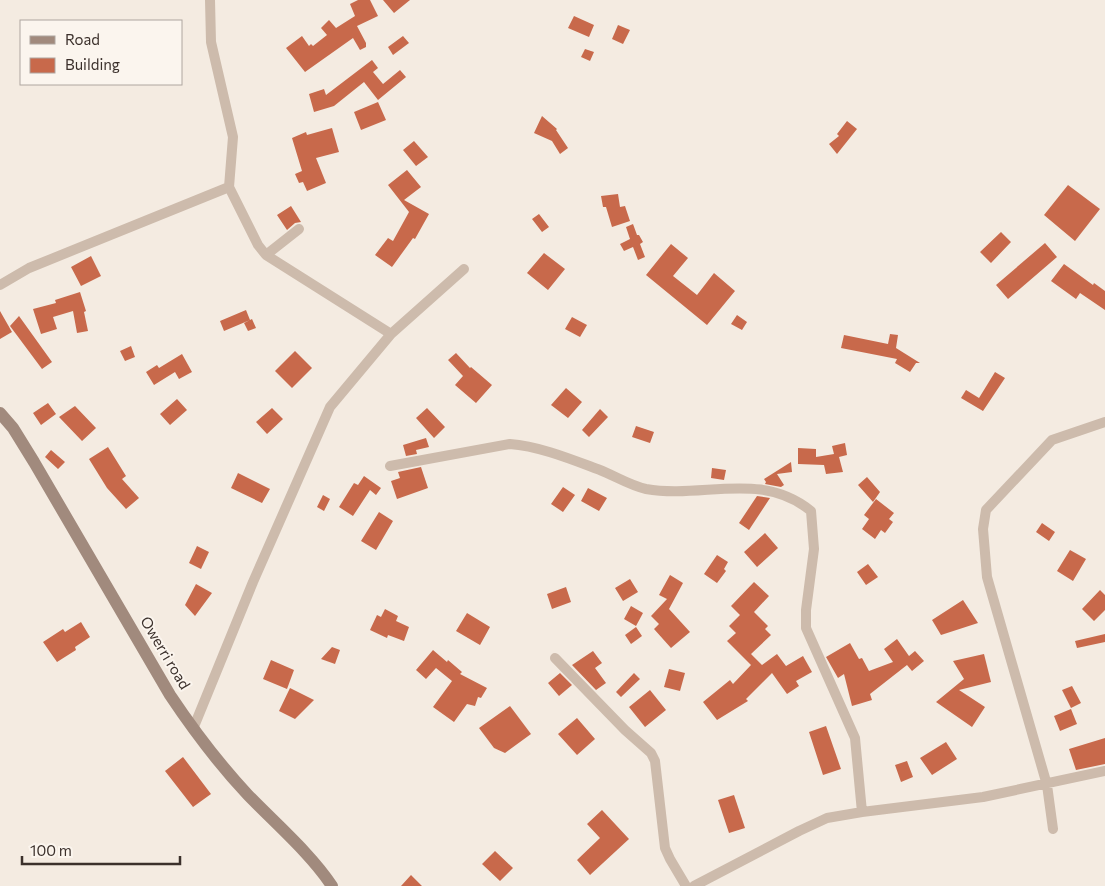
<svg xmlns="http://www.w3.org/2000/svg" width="1105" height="886" font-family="Commissioner,sans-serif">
<rect width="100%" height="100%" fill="#f4ebe1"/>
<path fill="#c8694b" d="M358,0H370L378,16L357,26L366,43V47L360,50L353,38L305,72L286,48L302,36L309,46L311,44L313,46L327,35L321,28L329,20L336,28L355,16L350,4Z
M383,0H410L394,13Z
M574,16L594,25L589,37L568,28Z
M618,25L630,30L623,44L612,39Z
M403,36L409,43L393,55L388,47Z
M585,49L594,52L590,61L581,57Z
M372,60L378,68L373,72L383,84L400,70L406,77L378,100L364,82L334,106L314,112L309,94L324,89L326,95Z
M378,102L386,120L361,130L354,112Z
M542,116L557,129L556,130L568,148L560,154L552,141L534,133Z
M847,121L857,129L837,154L829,144L839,136L837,134Z
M332,128L339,152L316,158L326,183L307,191L303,182L299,183L295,174L302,171L292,138L306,132L307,135Z
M414,141L428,157L416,166L403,150Z
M407,170L421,187L404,200L429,214L415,239L413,238L392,267L375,255L388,238L393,241L409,212L388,185Z
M1068,185L1100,209L1075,241L1044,215Z
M618,194L620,207L625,206L630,221L612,227L606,207H603L601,196Z
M291,206L301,222L295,223L287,230L277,215Z
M539,214L549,227L542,232L532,219Z
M633,224L637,235H639L643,242L640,244L645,257L638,260L633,247L624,251L620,244L630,239L626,227Z
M1001,232L1011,242L991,263L980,252Z
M1045,243L1057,257L1008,299L996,285Z
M671,244L688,258L673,276L697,295L714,273L735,291L707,325L646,275Z
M544,253L565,269L548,290L527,273Z
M91,256L101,276L81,286L71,267Z
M1064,264L1093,285L1094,283L1105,291V310L1080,293L1076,299L1051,281Z
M80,292L86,311L84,312L88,331L77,333L73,311L53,317L57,329L41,334L33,309L56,303L55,300Z
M246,310L250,320L224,331L220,321Z
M0,311L12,332L0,339Z
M737,315L747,322L742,330L731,324Z
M19,316L52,362L42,369L10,326Z
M572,317L587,325L580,337L565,329Z
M252,319L256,328L248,331L244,323Z
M890,334L898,335L896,348L920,363H916L910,372L895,363L897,359L841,348L844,335L888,344Z
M131,346L135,357L125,361L120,351Z
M295,351L312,368L292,388L275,371Z
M456,353L470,368L471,367L492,385L476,403L455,385L463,376L448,360Z
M182,354L192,372L179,379L175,372L154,385L146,372L157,365L159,368Z
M995,372L1005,378L983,411L961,398L966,390L979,398Z
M566,388L582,402L568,418L551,405Z
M177,399L187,410L170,425L160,414Z
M48,403L56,414L41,425L33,413Z
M75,406L96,428L82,441L59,417Z
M272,408L283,419L267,434L256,422Z
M427,408L445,427L434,438L416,418Z
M600,409L608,417L589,437L582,430Z
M636,426L654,432L650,443L632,437Z
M426,438L429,447L416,450L417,454L406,456L403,445Z
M845,443L847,455L839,457L843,472L826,474L824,465L798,464V448L816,449V457L834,454L832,446Z
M108,447L126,476L122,479L139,498L126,509L107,488L89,459Z
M51,450L65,462L58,469L45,457Z
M791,462L792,472L777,474L784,485L781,487L765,484L766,482L764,479Z
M421,467L428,488L397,499L391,481L400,478L398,472Z
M712,468L726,470L724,480L711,478Z
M238,473L270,489L262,503L231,488Z
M364,476L381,488L376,495L370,490L353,516L339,507L354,483L358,485Z
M867,477L880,492L873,502L858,485Z
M563,487L575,495L563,512L551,504Z
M588,488L607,498L599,511L581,501Z
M323,495L330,499L324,511L317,507Z
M757,496L770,498L749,530L739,523Z
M876,499L894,513L889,519L893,522L885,533L881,530L875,539L862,529L869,519L864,515Z
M379,512L393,521L376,550L361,541Z
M1042,523L1055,532L1049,541L1036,532Z
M765,533L778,548L757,567L744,552Z
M197,546L209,552L201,569L189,563Z
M1070,550L1086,559L1073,581L1057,571Z
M717,555L728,562L724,569L726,571L717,583L704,574Z
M868,564L878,577L866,585L857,572Z
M670,575L683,583L669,609L690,632L671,648L654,629L659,624L651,616L667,599L659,595Z
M630,579L638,592L623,601L615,588Z
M754,582L769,596L754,612L768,626L765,629L771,635L751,654L762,665L777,654L786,666L803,656L812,672L796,681L799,686L787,694L772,673L746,699L748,701L717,720L703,702L730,680L733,684L751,665L727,641L736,633L729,626L740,615L731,606Z
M196,584L212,593L195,616L185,605Z
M566,587L571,602L552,609L547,594Z
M1100,590L1105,595V610L1094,621L1082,609Z
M963,600L978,623L941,635L932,620Z
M631,606L643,613L636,626L624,619Z
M385,609L398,616L396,621L409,627L404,641L388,635L387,638L370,630L377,615L381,617Z
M467,613L490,627L480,645L456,631Z
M81,622L90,637L75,647L76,650L57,662L43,642L63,629L65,632Z
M636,627L642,636L631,644L625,635Z
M1105,634V642L1077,648L1075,641Z
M897,639L909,656L915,651L924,661L912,671L907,665L870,694L872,700L852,706L844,674L838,678L826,657L850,643L859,659L862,658L869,671L893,662L884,649Z
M332,647L340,650L335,664L321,659Z
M433,650L447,662L448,660L462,672L460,674L487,688L481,698L478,697L475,706L467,704L454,722L433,707L452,681L436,668L426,679L416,670Z
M593,651L602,663L595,668L606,683L596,690L572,665Z
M984,654L991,682L959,690L985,707L972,727L936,702L964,679L953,661Z
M271,660L294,670L287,689L263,679Z
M669,669L685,673L680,691L664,687Z
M560,673L572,685L559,696L548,683Z
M634,673L640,679L621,697L616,692Z
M1072,686L1081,703L1071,708L1062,690Z
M290,688L314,700L295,719L279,711Z
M650,690L666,710L645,727L629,707Z
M510,706L531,734L505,753L494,748L479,728Z
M1071,709L1077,724L1060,731L1054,716Z
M577,718L595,739L577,755L558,734Z
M826,726L841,769L823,775L809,732Z
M1105,738V764L1076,770L1069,749Z
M946,742L957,759L932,775L920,758Z
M183,757L211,794L193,807L165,771Z
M907,761L913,777L901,782L895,765Z
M734,795L745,828L729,833L718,800Z
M602,810L629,839L590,875L577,860L600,838L587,824Z
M495,851L513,868L500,881L482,864Z
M411,875L422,886H401Z"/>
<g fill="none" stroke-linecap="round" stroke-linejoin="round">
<path stroke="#cdbbac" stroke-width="10" d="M210,0L211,42L233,137L229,187L258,245L266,255L391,334
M266,255L299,229
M0,285L29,268L229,187
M390,466L510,444C539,446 573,460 600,470C615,476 631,486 646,489C703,499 761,470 811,511L814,549L806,610V628L855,738L862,812
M555,658L625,730L651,753L655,761L665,848L670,859L686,886
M193,729L253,582L330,407L391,334L464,269
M1053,829L1047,785L987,577L983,529L986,510L1052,440L1105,422
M694,886L799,831L827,818L862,812L983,797L1105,771"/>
<path stroke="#a18a7d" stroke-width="12" d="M0,413L13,428L34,462L170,695C194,731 219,764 248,795C275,823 311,854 332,886"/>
</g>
<g text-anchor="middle" stroke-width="4" stroke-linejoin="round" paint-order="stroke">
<g font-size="15" fill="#3b302b" stroke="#fbf5ee">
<text transform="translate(165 653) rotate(59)" y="5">Owerri road</text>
</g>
</g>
<rect x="20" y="20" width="162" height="65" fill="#fbf5ee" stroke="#aea6a0"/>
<rect x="30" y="36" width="25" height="8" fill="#a18a7d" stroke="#aea6a0"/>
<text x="65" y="45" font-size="15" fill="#3b302b">Road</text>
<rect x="30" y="58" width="25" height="15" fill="#c8694b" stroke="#aea6a0"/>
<text x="65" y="70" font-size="15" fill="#3b302b">Building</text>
<path d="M22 856v8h158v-8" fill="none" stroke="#3b302b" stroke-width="2.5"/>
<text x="30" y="856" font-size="15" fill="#3b302b" stroke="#fbf5ee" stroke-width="4" paint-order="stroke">100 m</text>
</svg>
